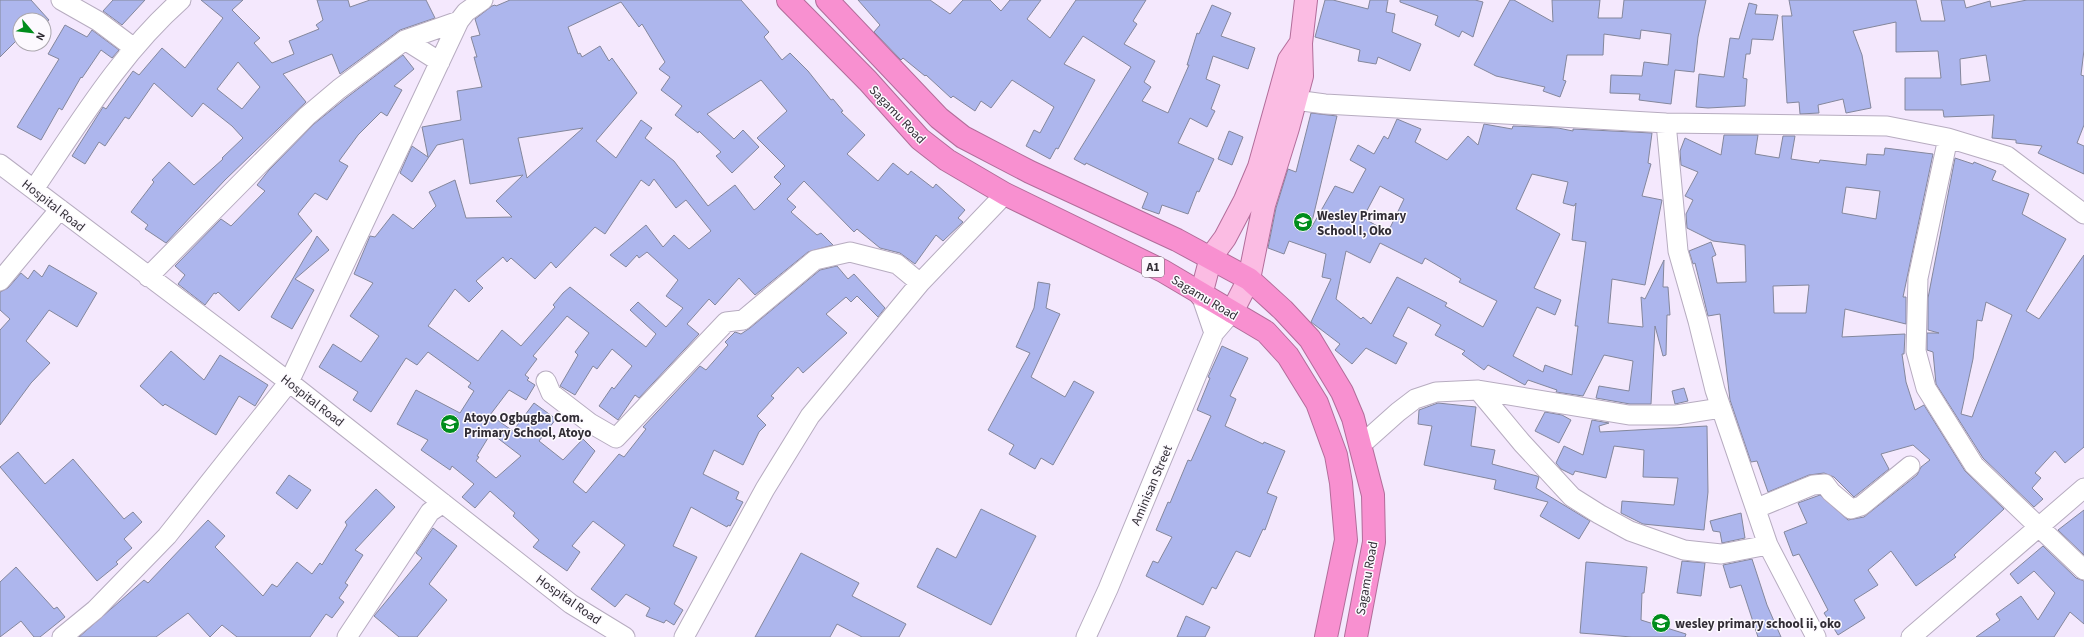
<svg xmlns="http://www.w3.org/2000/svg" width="2084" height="637" font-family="'Source Sans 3',sans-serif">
<rect width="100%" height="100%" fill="#f4e8fd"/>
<path fill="#adb6ed" stroke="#84879c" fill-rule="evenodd" d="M0,0H31L49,20L44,24V20H20V37L0,57Z
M113,0H145L122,25L103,11Z
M201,0H243L232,10L260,38L254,43L272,63L294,54L289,41L319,29L316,25L323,20L317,0H348L350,7L370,0H426L435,18L400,30L340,74L332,54L283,74L306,102L225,180L166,243L145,229L148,225L131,212L154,182L152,180L169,162L194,185L223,159L222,158L243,138L232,126L203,103L192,117L154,83L129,119L125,117L105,146L99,142L85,164L72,156L103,107L106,109L133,71L139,75L162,48L185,68L223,18ZM238,62L260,87L242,109L217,89Z
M510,0H741L769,32L764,37L782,60L790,53L808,71L831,100L833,99L843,111L841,112L865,135L847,154L878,181L893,163L908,175L911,171L933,188L936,184L965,210L958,218L963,222L943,241L936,235L915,264L900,253L880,248L857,229L854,232L804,181L787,199L796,207L791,212L817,235L821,233L833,245L808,252L755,295L739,278L715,305L709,299L687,324L699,334L639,398L635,395L618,420L599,406L612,387L614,389L632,366L612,349L597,369L593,366L575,395L560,386L578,355L575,352L589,333L567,316L533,356L537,359L525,375L529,378L527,380L535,385L526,400L509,390L490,415L513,431L534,403L556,419L539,441L563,460L583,439L595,451L573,482L586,493L619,454L624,457L646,429L643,427L700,366L706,370L728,345L725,342L735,332L741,334L750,328L820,270L837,266L848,279L854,274L885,308L878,317L857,296L851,302L846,297L826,314L847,333L803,373L798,367L771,396L774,398L757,416L766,425L759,432L743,465L714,450L703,474L739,492L736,499L743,502L730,526L728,525L727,527L691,507L673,546L697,557L674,604L683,610L674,625L666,620L664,623L646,616L650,608L626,594L615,607L591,589L625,545L593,521L572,546L580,552L567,571L533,547L539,540L513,516L515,513L490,491L475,508L462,497L474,484L452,466L450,470L421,450L428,440L397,424L416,390L460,413L474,391L468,387L471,383L428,352L417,365L406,358L371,412L353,400L358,392L319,367L333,344L361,362L379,336L350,316L373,283L354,274L370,236L375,237L393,214L413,229L436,206L429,192L455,180L466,218L512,217L496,201L523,175L470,184L463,139L437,145L412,182L400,173L412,146L428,157L422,127L461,120L457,91L482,87L474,57H477L471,37L480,35L475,19L492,6L495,5L496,6ZM621,2L639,27L642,24L665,62L659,69L670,77L661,90L682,106L675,115L698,133L699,131L721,152L716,156L732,173L759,147L743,130L734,139L707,114L761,80L787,111L757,138L785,166L774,177L781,184L757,208L754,210L735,185L708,206L674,161L645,138L652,128L641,120L616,158L596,141L637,93L612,58L609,61L600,46L582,57L580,53L578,54L568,27ZM583,128L538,168L527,178L518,138ZM654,179L676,208L686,200L711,231L689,249L674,235L663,247L646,225L610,255L626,267L637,255L639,258L647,252L678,280L666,296L683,308L666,327L638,302L630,310L656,334L646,347L570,287L563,293L553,305L555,307L521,346L502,330L478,361L428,326L455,289L469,302L483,288L476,281L503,257L507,262L511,258L535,279L551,262L556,268L595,227L605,234L641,180L649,186ZM491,433L521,456L496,478L476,461L479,457L477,456Z
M858,0H930L950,14L963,0H990L1001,11L1010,0H1041L1027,19L1050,38L1076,0H1146L1133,21L1137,24L1124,44L1155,61L1144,82L1151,87L1142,101L1168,113L1189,65H1187L1197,33L1199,34L1212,5L1231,13L1221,36L1255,48L1248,69L1213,56L1206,79L1220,85L1211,109L1215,111L1207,127L1190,118L1178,143L1214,159L1199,192L1197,191L1188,214L1162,205L1159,214L1142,208L1148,193L1086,163L1085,165L1074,159L1131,67L1083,36L1064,64L1095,80L1058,149L1056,148L1050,159L1026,146L1034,130L1040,133L1054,107L1012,80L991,108L981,101L975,111L953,96L951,98L926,75L925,76L903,58L901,60L874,32L880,25Z
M1325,0H1333L1368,9L1370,0H1388L1386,12L1395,14L1392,32L1421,44L1410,71L1378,57L1376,64L1358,61L1360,50L1315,37Z
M1400,0H1475L1483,2L1473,37L1462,31L1459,37L1435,25L1438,16L1400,2Z
M1510,0H1514L1553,22L1552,0H1600L1598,18H1622L1624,0H1706L1698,37L1694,72L1675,70L1671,104L1639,100L1640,94L1610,93L1611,75L1642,76L1644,62L1668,65L1671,34L1641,30L1640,39L1604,34L1603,55H1567L1563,80L1566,81L1560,97L1543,91L1545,87L1496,76L1474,65Z
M1789,0H1916L1921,21H1945L1941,0H1964L1966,8L1990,1L1991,7L2027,0H2084V50L2081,75L2084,76V125L2077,143L2084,146V174L2038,153L2042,146L2016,143V140L1992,138L1994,115L1944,117L1943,110H1905V78H1941L1938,51L1896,52V22L1853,31L1862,55L1871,108L1846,113L1843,99L1818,105L1819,113L1800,114L1799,102L1787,103L1782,16H1792ZM1986,55L1990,81L1961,85L1960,59Z
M1749,3L1757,5L1755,14L1778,15L1773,40L1752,39L1750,54H1746L1743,78L1747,79L1745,106L1708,108L1696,107L1699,74L1724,77L1730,38L1739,39Z
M65,25L87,37L92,30L119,50L112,58L101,50L82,78L81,77L62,110L59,108L41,140L17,127L59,59L48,54Z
M403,55L414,69L394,86L402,90L387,116L381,112L358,135L339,161L348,166L327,200L315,193L298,214L312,231L239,311L218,292L216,294L214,293L205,305L178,284L185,275L175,266L221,219L231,226L265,191L257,185L269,170L314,124L346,98Z
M1311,113L1337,116L1310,230L1335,186L1353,193L1366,169L1350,160L1358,145L1374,154L1384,136L1388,139L1397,119L1421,129L1415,142L1447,160L1468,136L1478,145L1484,124L1512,129L1513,126L1558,128L1573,131V129L1652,133L1648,163L1651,164L1642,196L1662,200L1645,285L1612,279L1608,323L1643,327L1641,297L1645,299L1664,260L1663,287H1668L1670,315H1667L1666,355L1663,356L1655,326L1651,404H1630L1596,398L1599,386L1629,391L1633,361L1604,355L1583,396L1556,392L1557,390L1528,380L1525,385L1488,365L1484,370L1462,354L1465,351L1435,335L1441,325L1408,307L1393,336L1407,343L1396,364L1366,348L1352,364L1335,350L1340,344L1311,322L1331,279L1322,277L1326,254L1289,241L1284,254L1268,248L1276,208L1288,169L1296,172ZM1532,174L1568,182L1563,203L1574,206L1576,203L1572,240L1586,242L1575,326H1578L1572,375L1545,365L1543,372L1513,356L1537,307L1555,315L1561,300L1534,288L1560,234L1516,209ZM1380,186L1404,199L1388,232L1363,218ZM1380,243L1422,264L1425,258L1461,279L1459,282L1497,301L1483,327L1445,306L1447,303L1397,277L1371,324L1363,317L1361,319L1336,299L1346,251L1370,263Z
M1229,131L1243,137L1232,165L1218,159Z
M1724,135H1758L1755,154L1779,158L1783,136H1795L1791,159L1819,163L1820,160L1866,165L1867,154L1884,155L1885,148L1933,154L1903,297H1906V324L1845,309L1842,337L1905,334L1904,354H1902L1906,382L1915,410L1924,405L1965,471L2004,509L1954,555L1956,557L1916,586L1891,551L1868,570L1878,585L1854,600L1865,618L1838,635L1824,613L1828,610L1799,554L1793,556L1784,532L1807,523L1798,503L1820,495L1848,520L1864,517L1917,475L1921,467L1930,460L1913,445L1881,454L1889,469L1854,497L1834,477L1824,473L1809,475L1768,492L1757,461L1751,462L1730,400L1720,314L1708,316L1695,263L1693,264L1689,251L1711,242L1716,255L1712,257L1717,283L1746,282L1745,245L1713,241L1687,228L1686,214L1693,200L1685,196L1698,172L1681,165L1680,151L1685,138L1721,155ZM1846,187L1880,191L1876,219L1842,213ZM1809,285L1806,313H1774L1773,286Z
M1955,158L1973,164L1974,162L1996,171L1992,180L2029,194L2022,214L2066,239L2026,311L2039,319L2084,255V447L2065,463L2055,451L2035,473L2041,478L2032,488L2043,499L2034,507L1983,458L1936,384L1933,352L1927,350V333H1939L1928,330V298ZM1986,302L2012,315L1972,417L1961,414L1973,359L1977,320L1982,321Z
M317,236L329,250L295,279L314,290L292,329L271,317Z
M49,265L97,293L77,327L49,310L26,341L50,363L31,383L0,425V330L10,319L0,310V292L8,288L21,273L28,279L34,270L42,277Z
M1038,282L1050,284L1046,308L1060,314L1031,377L1065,397L1074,381L1094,392L1053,465L1041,458L1035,469L1009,454L1014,445L988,430L1030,353L1016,347L1034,308Z
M1222,346L1248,358L1230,396L1236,399L1225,426L1263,444L1264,442L1285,451L1267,493L1277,497L1265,530L1263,529L1250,557L1236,551L1216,589L1212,587L1203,605L1146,576L1153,561L1158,563L1172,537L1156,530L1168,502L1170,503L1188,460L1191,461L1211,416L1197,410L1210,378L1208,377Z
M171,351L204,380L220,355L268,385L255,406L239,396L216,435L165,404L163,406L140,386Z
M1684,388L1688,401L1675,404L1672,391Z
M1438,403L1476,407L1471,446L1495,450L1492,464L1537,476L1539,477L1536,488L1590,521L1579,539L1540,516L1548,502L1494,489L1496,480L1424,465L1432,426L1418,424L1419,410Z
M1545,412L1562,415L1571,420L1559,443L1535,431Z
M1592,420L1609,423L1599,426L1600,432L1707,426L1708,492L1704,530L1643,524L1621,513L1622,501L1674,505L1678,478L1643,477L1644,450L1614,446L1606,478L1575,471L1573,475L1561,469L1556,463L1564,446L1583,455Z
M18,452L45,484L73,459L124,519L133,512L142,522L124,539L132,548L116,562L118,564L97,581L0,467Z
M289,475L311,490L297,509L276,493Z
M376,489L395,507L355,550L363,555L345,583L348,585L339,598L344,602L332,618L326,614L310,637H237L222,625L210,637L188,613L156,637H79L144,580L148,583L208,520L225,536L215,547L263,596L272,584L277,587L297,562L312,574L320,563L322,565L347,525L345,522Z
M981,509L1036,536L991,625L917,587L937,548L956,558Z
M2084,510V555L2058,530Z
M1741,513L1745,538L1722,543L1720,532L1713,531L1710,521Z
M433,528L457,546L429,584L447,600L417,637H399L374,616L422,558L416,553Z
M2043,546L2076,578L2084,581V624L2070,612L2054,637H1976L2000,620L1996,614L2021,596L2038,620L2055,593L2034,571L2018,584L2010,574Z
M801,553L859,583L852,596L906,624L899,637H862L837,624L830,637H755Z
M1752,559L1767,605L1781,637H1758L1741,585L1730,588L1723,565Z
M1682,561L1705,563L1701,596L1677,593Z
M1586,562L1647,567L1644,593H1642L1641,620L1686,634L1685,637H1632L1580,633Z
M16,567L54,609L57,607L65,617L40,637H34L21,621L0,637V582Z
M1186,616L1210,627L1205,637H1177Z"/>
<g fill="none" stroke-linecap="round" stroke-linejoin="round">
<g stroke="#b7acc0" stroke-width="21">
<path id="minor" d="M61,0L98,21L134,48
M405,40L440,62
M1295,100L1325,104L1666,123L1887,126L1948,138L2007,156L2084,214
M1666,123L1678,251L1698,321L1715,390L1768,545L1816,637
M1948,138L1918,278L1916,351L1926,388L1974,465L2084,570
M0,164L289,382L571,604L625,637
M34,189C79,123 121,53 181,0
M148,277L307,116L339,89L405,40L459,21
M0,281L60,209
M1201,295L1214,333
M546,381L551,393L590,423L616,438L726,322L743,320L815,260L850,252L897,264L920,283
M1478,390L1522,443L1572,497L1599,514L1630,531L1684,550L1721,554L1768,545
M1361,445L1398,412L1415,399L1436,392L1478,390L1629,415H1676L1721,408
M1757,508L1813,485L1825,484L1831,492L1851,509L1861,506L1910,466
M62,637L95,610L167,536L289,382L459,21L466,12L483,0
M347,637L430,512L443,503
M684,637L765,489L810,416L920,283L1005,194
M1086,637L1108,589L1214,333L1232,312
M1911,637L2084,488"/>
</g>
<g stroke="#b26d9a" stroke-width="24">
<path id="major" d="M1201,295L1211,257L1225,238L1245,200L1259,167L1289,60L1300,44
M1232,312L1249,279L1264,205L1288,128L1302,76L1301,43L1306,0"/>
</g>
<g stroke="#b26d9a" stroke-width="24">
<path id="highway" d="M788,0L868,81L920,139L947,160L1005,194L1163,271L1266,332L1288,356L1317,403L1336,455L1341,483L1346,540L1326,637
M827,0L939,118L963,137L1030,172L1177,240L1249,279L1283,310L1310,339L1342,392L1353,418L1373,495L1374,542L1356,637"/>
</g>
<use href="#minor" stroke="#fff" stroke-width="19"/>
<use href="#major" stroke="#fbbce3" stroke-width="22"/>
<use href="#highway" stroke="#f890d0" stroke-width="22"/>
</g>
<defs>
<g id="school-disc" transform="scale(1)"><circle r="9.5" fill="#008d1c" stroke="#fcf9fe"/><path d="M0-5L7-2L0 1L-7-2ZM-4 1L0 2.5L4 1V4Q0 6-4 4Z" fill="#fff"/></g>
</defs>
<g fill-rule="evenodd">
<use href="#school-disc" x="1303" y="222"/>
<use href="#school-disc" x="450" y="424"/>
<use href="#school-disc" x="1661" y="623"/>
</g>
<g text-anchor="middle" stroke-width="3" stroke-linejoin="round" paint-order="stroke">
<rect fill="#fcf9fe" stroke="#6e6a71" stroke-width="1" x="1142" y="257" width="22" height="20" rx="3"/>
<g font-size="12" font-weight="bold" fill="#312d35">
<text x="1153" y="271">A1</text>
</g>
<g font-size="13" fill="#312d35" stroke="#fcf9fe">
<text transform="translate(898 114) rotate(46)" y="5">Sagamu Road</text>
<text transform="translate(54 205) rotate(38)" y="5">Hospital Road</text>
<text transform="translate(1205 297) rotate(31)" y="5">Sagamu Road</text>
<text transform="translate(313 400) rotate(38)" y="5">Hospital Road</text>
<text transform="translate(1151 485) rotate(-67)" y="5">Aminisan Street</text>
<text transform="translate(1366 578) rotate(-80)" y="5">Sagamu Road</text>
<text transform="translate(569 599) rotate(35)" y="5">Hospital Road</text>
</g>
<g font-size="13" font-weight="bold" fill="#312d35" stroke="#fcf9fe" text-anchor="start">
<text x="1317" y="220">Wesley Primary<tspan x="1317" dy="15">School I, Oko</tspan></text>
<text x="464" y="422">Atoyo Ogbugba Com.<tspan x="464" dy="15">Primary School, Atoyo</tspan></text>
<text x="1675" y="628">wesley primary school ii, oko</text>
</g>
</g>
<g transform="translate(32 32) rotate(118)"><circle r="19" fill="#fcf9fe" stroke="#aba7ae"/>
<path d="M0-3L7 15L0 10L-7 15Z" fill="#008d1c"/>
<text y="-6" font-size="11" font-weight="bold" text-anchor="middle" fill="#312d35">N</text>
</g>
</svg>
